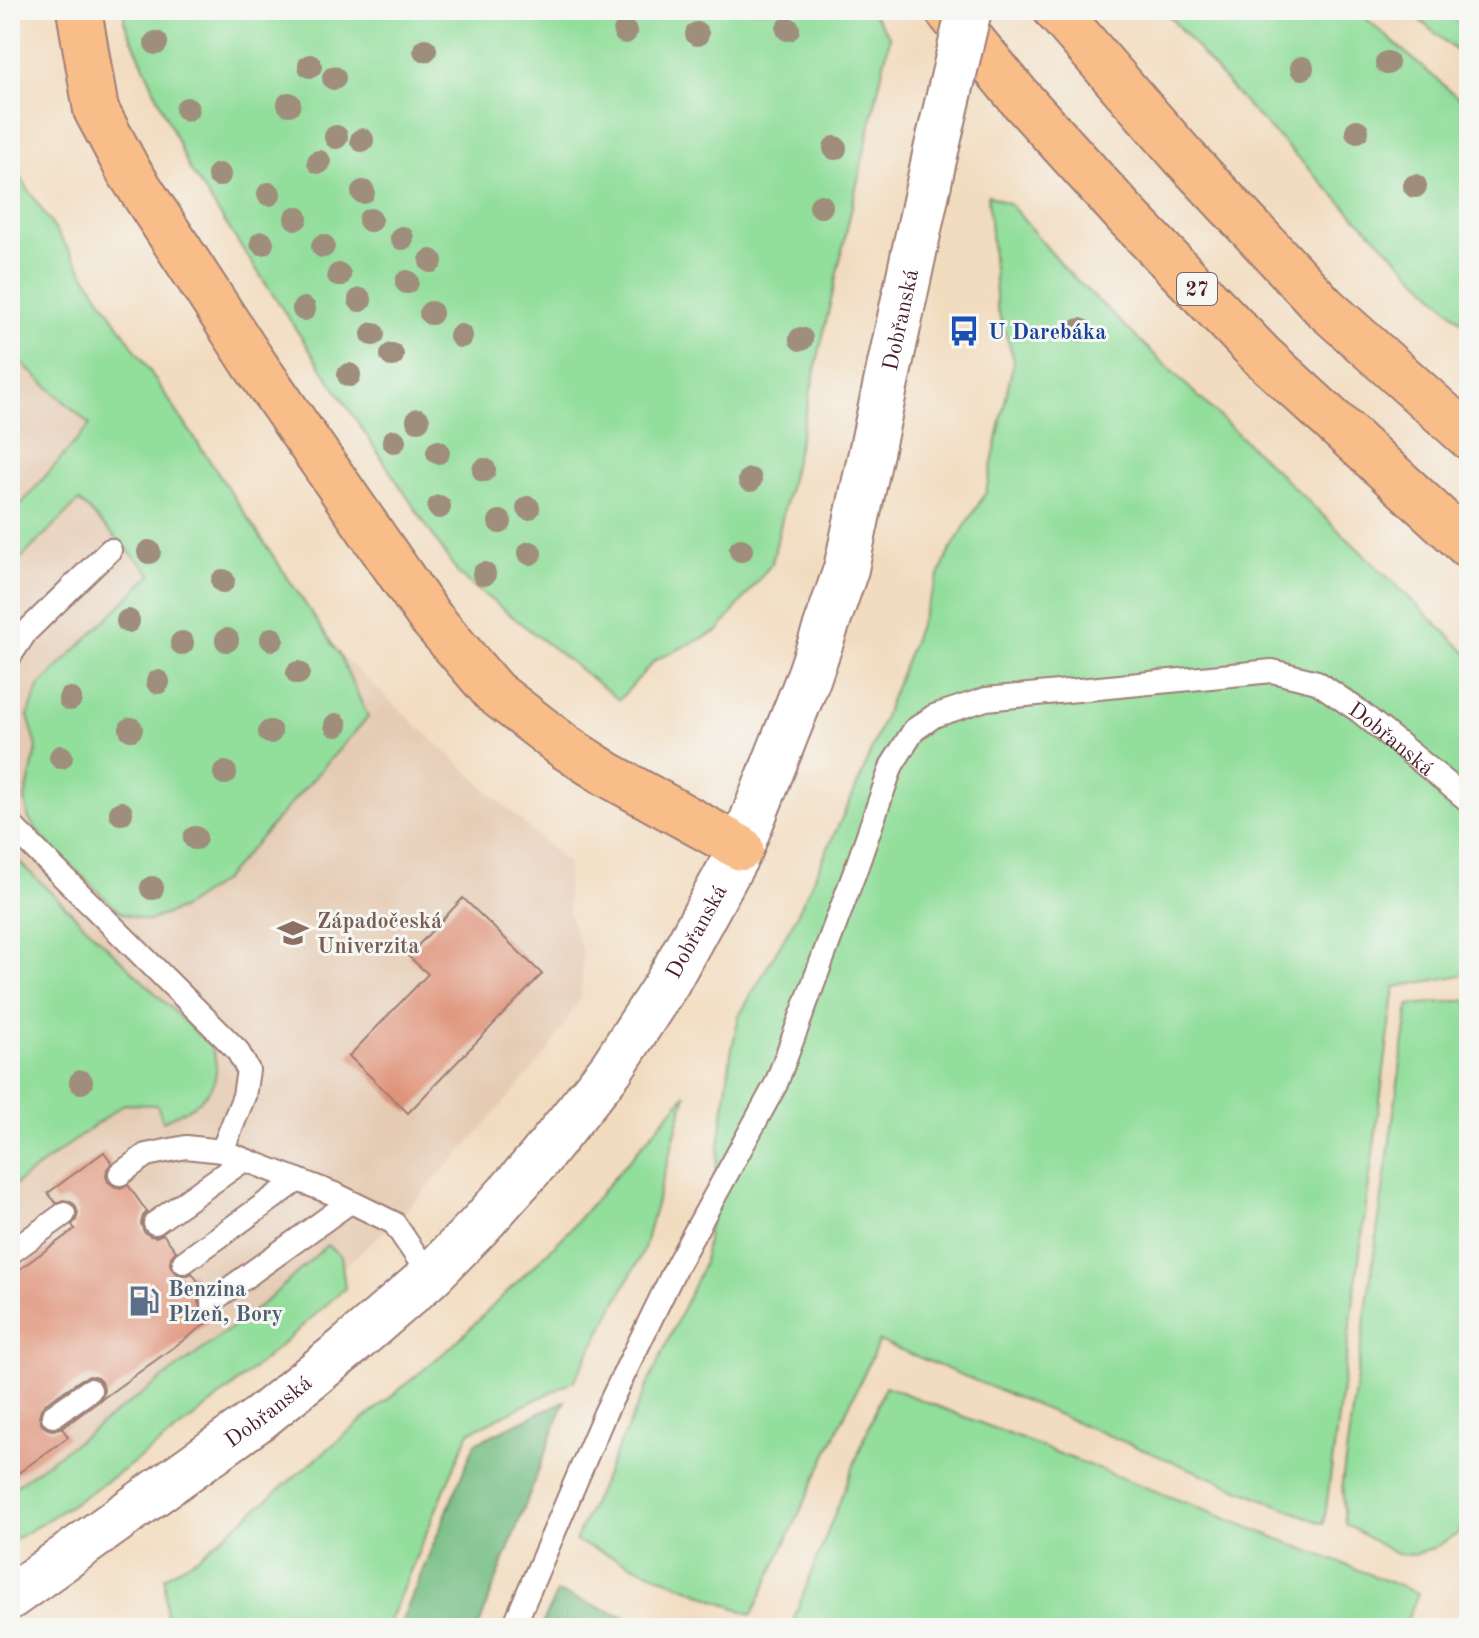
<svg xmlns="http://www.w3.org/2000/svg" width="1479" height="1638" font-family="'Old Standard TT',serif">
<rect width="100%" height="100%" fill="#f6f6f2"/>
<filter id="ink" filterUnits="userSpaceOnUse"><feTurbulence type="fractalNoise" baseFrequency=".0125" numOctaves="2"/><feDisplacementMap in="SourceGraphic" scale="16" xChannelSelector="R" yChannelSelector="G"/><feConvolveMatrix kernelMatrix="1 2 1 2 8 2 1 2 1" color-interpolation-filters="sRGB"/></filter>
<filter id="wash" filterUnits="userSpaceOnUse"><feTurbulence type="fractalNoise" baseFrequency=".006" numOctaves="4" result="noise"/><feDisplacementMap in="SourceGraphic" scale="32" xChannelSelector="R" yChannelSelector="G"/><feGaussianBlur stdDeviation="1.8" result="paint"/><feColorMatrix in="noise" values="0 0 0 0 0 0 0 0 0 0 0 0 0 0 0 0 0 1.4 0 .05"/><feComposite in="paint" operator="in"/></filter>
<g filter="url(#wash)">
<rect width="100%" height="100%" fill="#f2dcbf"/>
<path fill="#e5cbb3" d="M10,352L567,863L568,912L583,954L581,996L547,1053L464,1149L394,1223L232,1363L10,1513Z"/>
<path fill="#92de9b" stroke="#6e7e63" stroke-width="2" d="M125,10H870L890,37L772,563L718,631L655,660L619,700L459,575L189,168L124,21Z
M1164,10H1356L1469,107V329L1339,200L1237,95Z
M1408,10H1444L1463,26H1469V62Z
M10,162L340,656L368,717L222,881L180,909L148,921L121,913L44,840L29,819L25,799L37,747L28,716L40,685L152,574L79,501L10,569V517L90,425L10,352Z
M988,195L1010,204L1066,270L1469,655V974L1395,987L1324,1524L879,1341L752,1615L575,1541L704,1263L731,1053L739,1016L795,919L861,777L921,620L948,554L986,492L1014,359L997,308Z
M10,853L211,1047C229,1088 197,1106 163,1121L157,1105L124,1104L10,1188Z
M1469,1000V1518L1459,1533L1432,1549L1413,1555L1396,1554L1345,1524L1342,1483L1409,1005Z
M686,1094L643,1252L574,1381L469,1432L386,1628H166L165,1577L198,1557L452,1346L564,1236Z
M327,1245L341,1256L345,1288C310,1319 275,1351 239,1381C169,1440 92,1494 14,1540H10V1490L198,1353L269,1299Z
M885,1386L1418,1593L1404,1628H790Z"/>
<path fill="#75bd83" stroke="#606e57" stroke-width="2" d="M565,1401L478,1628H399L475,1443Z
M557,1592L656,1628H541Z"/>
<g id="blocks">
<path fill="#df9379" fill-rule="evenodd" d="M463,898L542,974L408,1113L349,1056L428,974L408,956Z
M104,1152L112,1163L107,1169L106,1176L108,1182L115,1187L122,1188L128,1185L147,1212L143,1216L141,1224L144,1232L150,1236L156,1237L163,1234L176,1251L171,1257L170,1264L172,1269L179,1275L186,1276L192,1273L204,1290L200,1295L198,1302L201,1310L206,1313L213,1315L221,1313L62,1428L68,1437L10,1479V1276L75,1229L72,1225L76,1220L78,1213L75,1205L69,1201L63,1200L56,1203L48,1193ZM90,1376L97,1378L102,1383L104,1388L103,1395L99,1401L60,1428L53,1430L48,1429L42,1425L39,1416L41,1409L44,1405L82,1379Z"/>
</g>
</g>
<g filter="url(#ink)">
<use href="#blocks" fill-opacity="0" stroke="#9e7e75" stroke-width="2"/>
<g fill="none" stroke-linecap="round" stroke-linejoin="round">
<g stroke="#9e7e75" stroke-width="26">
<g id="service">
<path d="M10,656L26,632L110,550"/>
<path d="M10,824L237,1050L248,1070L244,1096L222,1151"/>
<path d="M120,1174L146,1155L186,1147L222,1151L337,1195L394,1223L430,1276"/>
<path d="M155,1223L244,1160"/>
<path d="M10,1253L64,1214"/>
<path d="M184,1262L298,1180"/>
<path d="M212,1301L350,1202"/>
<path d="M53,1416L90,1390"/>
<path id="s1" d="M513,1628L605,1413L678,1263L776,1084L857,866L892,765L914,730L934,716L986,699L1272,671L1317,682L1359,711L1469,801"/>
</g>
</g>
<g stroke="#9e7e75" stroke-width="48">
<g id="tertiary">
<path id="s2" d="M10,1597L260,1418L349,1346L430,1276L479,1226L539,1159L611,1069L667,983L741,848L808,679L846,569L935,155"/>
</g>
</g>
<g stroke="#9e7e75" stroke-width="48">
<path id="primary" d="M1056,10L1182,155L1324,307L1469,437"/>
</g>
<g stroke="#9e7e75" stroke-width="48">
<path id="trunk" d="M79,10L96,110L128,170L253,362L429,616L494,692L565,747L607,774L741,848
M947,10L1019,97L1127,216L1262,356L1469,546"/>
</g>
<use href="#service" stroke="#fff" stroke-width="22"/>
<use href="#tertiary" stroke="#fff" stroke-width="44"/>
<use href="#primary" stroke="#f8bd88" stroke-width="44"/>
<use href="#trunk" stroke="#f8bd88" stroke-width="44"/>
<g stroke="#9e7e75" stroke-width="48" stroke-linecap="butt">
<path id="tertiary-bridge" d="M935,155L969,10"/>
</g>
<use href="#tertiary-bridge" stroke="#fff" stroke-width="44"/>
</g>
<g fill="#a08e7d">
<circle cx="788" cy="29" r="12"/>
<circle cx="625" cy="32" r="12"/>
<circle cx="697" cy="34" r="12"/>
<circle cx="156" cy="43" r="12"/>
<circle cx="425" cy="50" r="12"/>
<circle cx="1387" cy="63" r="12"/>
<circle cx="310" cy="66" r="12"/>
<circle cx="1302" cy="68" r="12"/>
<circle cx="334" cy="78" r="12"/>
<circle cx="289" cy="104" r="12"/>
<circle cx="187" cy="109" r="12"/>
<circle cx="1357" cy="131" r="12"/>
<circle cx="336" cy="137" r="12"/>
<circle cx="362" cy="140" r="12"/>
<circle cx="835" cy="148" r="12"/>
<circle cx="319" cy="162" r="12"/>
<circle cx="219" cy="175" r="12"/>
<circle cx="1415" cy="186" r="12"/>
<circle cx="363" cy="192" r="12"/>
<circle cx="269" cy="194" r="12"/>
<circle cx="821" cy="206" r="12"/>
<circle cx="296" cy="218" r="12"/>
<circle cx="370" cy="220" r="12"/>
<circle cx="402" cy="238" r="12"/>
<circle cx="262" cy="243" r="12"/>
<circle cx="323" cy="246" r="12"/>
<circle cx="431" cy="261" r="12"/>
<circle cx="339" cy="275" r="12"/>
<circle cx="407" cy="282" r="12"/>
<circle cx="360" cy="300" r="12"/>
<circle cx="304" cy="309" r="12"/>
<circle cx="431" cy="313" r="12"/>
<circle cx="1080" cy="330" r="12"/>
<circle cx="373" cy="334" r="12"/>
<circle cx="461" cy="336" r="12"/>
<circle cx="801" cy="339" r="12"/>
<circle cx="392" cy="355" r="12"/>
<circle cx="349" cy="375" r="12"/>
<circle cx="418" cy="420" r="12"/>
<circle cx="394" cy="441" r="12"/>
<circle cx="438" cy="452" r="12"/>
<circle cx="484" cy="470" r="12"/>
<circle cx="750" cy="480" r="12"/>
<circle cx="439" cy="507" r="12"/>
<circle cx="528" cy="508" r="12"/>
<circle cx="500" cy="522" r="12"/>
<circle cx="741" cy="550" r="12"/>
<circle cx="149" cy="552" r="12"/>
<circle cx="530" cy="553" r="12"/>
<circle cx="484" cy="574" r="12"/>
<circle cx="223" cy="581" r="12"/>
<circle cx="128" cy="621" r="12"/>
<circle cx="272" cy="639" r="12"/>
<circle cx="227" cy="640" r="12"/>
<circle cx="182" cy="643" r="12"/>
<circle cx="298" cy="673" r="12"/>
<circle cx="158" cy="682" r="12"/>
<circle cx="70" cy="699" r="12"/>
<circle cx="336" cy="725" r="12"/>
<circle cx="131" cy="729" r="12"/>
<circle cx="270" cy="732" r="12"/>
<circle cx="61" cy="757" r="12"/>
<circle cx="225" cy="773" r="12"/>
<circle cx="121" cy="813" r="12"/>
<circle cx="195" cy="838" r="12"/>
<circle cx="152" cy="888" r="12"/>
<circle cx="81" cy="1082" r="12"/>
</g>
</g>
<defs>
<g id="bus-bare" transform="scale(2.4)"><path d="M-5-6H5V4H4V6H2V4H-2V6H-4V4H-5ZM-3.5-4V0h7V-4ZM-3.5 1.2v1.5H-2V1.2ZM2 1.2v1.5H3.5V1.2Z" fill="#1a4fb4" stroke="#f6f6f2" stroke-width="2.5" paint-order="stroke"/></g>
<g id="university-bare" transform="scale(2.4)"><path d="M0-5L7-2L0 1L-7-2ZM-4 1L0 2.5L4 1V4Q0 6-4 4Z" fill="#8d6e63" stroke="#f6f6f2" stroke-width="2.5" paint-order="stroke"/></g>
<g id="fuel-bare" transform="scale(2.4)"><path d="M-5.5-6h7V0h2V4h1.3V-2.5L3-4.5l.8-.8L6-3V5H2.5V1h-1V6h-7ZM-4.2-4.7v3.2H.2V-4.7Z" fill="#5c6f8a" stroke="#f6f6f2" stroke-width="2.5" paint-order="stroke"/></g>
</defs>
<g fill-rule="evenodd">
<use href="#bus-bare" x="964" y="331"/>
<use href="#university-bare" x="293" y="933"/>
<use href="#fuel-bare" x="144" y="1301"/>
</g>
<g text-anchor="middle" stroke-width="6" stroke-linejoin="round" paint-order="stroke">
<rect fill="#f6f6f2" stroke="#7e6067" stroke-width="2" x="1177" y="273" width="40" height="32" rx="6"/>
<g font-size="20" font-weight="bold" fill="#4a1f2b">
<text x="1197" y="296">27</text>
</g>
<g font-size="22" fill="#4a1f2b" stroke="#f6f6f2">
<text dy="8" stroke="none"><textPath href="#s2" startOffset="1614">Dobřanská</textPath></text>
<text dy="8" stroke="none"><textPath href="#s1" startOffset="1492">Dobřanská</textPath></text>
<text dy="8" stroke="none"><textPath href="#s2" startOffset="966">Dobřanská</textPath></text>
<text dy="8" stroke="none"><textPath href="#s2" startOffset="318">Dobřanská</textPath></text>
</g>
<g font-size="22" font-weight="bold" fill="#164399" stroke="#f6f6f2" text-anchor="start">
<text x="988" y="339">U Darebáka</text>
</g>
<g font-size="22" font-weight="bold" fill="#785e54" stroke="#f6f6f2" text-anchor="start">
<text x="317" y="928">Západočeská<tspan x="317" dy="25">Univerzita</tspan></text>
</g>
<g font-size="22" font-weight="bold" fill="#4e5e75" stroke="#f6f6f2" text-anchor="start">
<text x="168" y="1296">Benzina<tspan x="168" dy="25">Plzeň, Bory</tspan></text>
</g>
</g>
<rect width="1479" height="1638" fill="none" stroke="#f6f6f2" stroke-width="40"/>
</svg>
